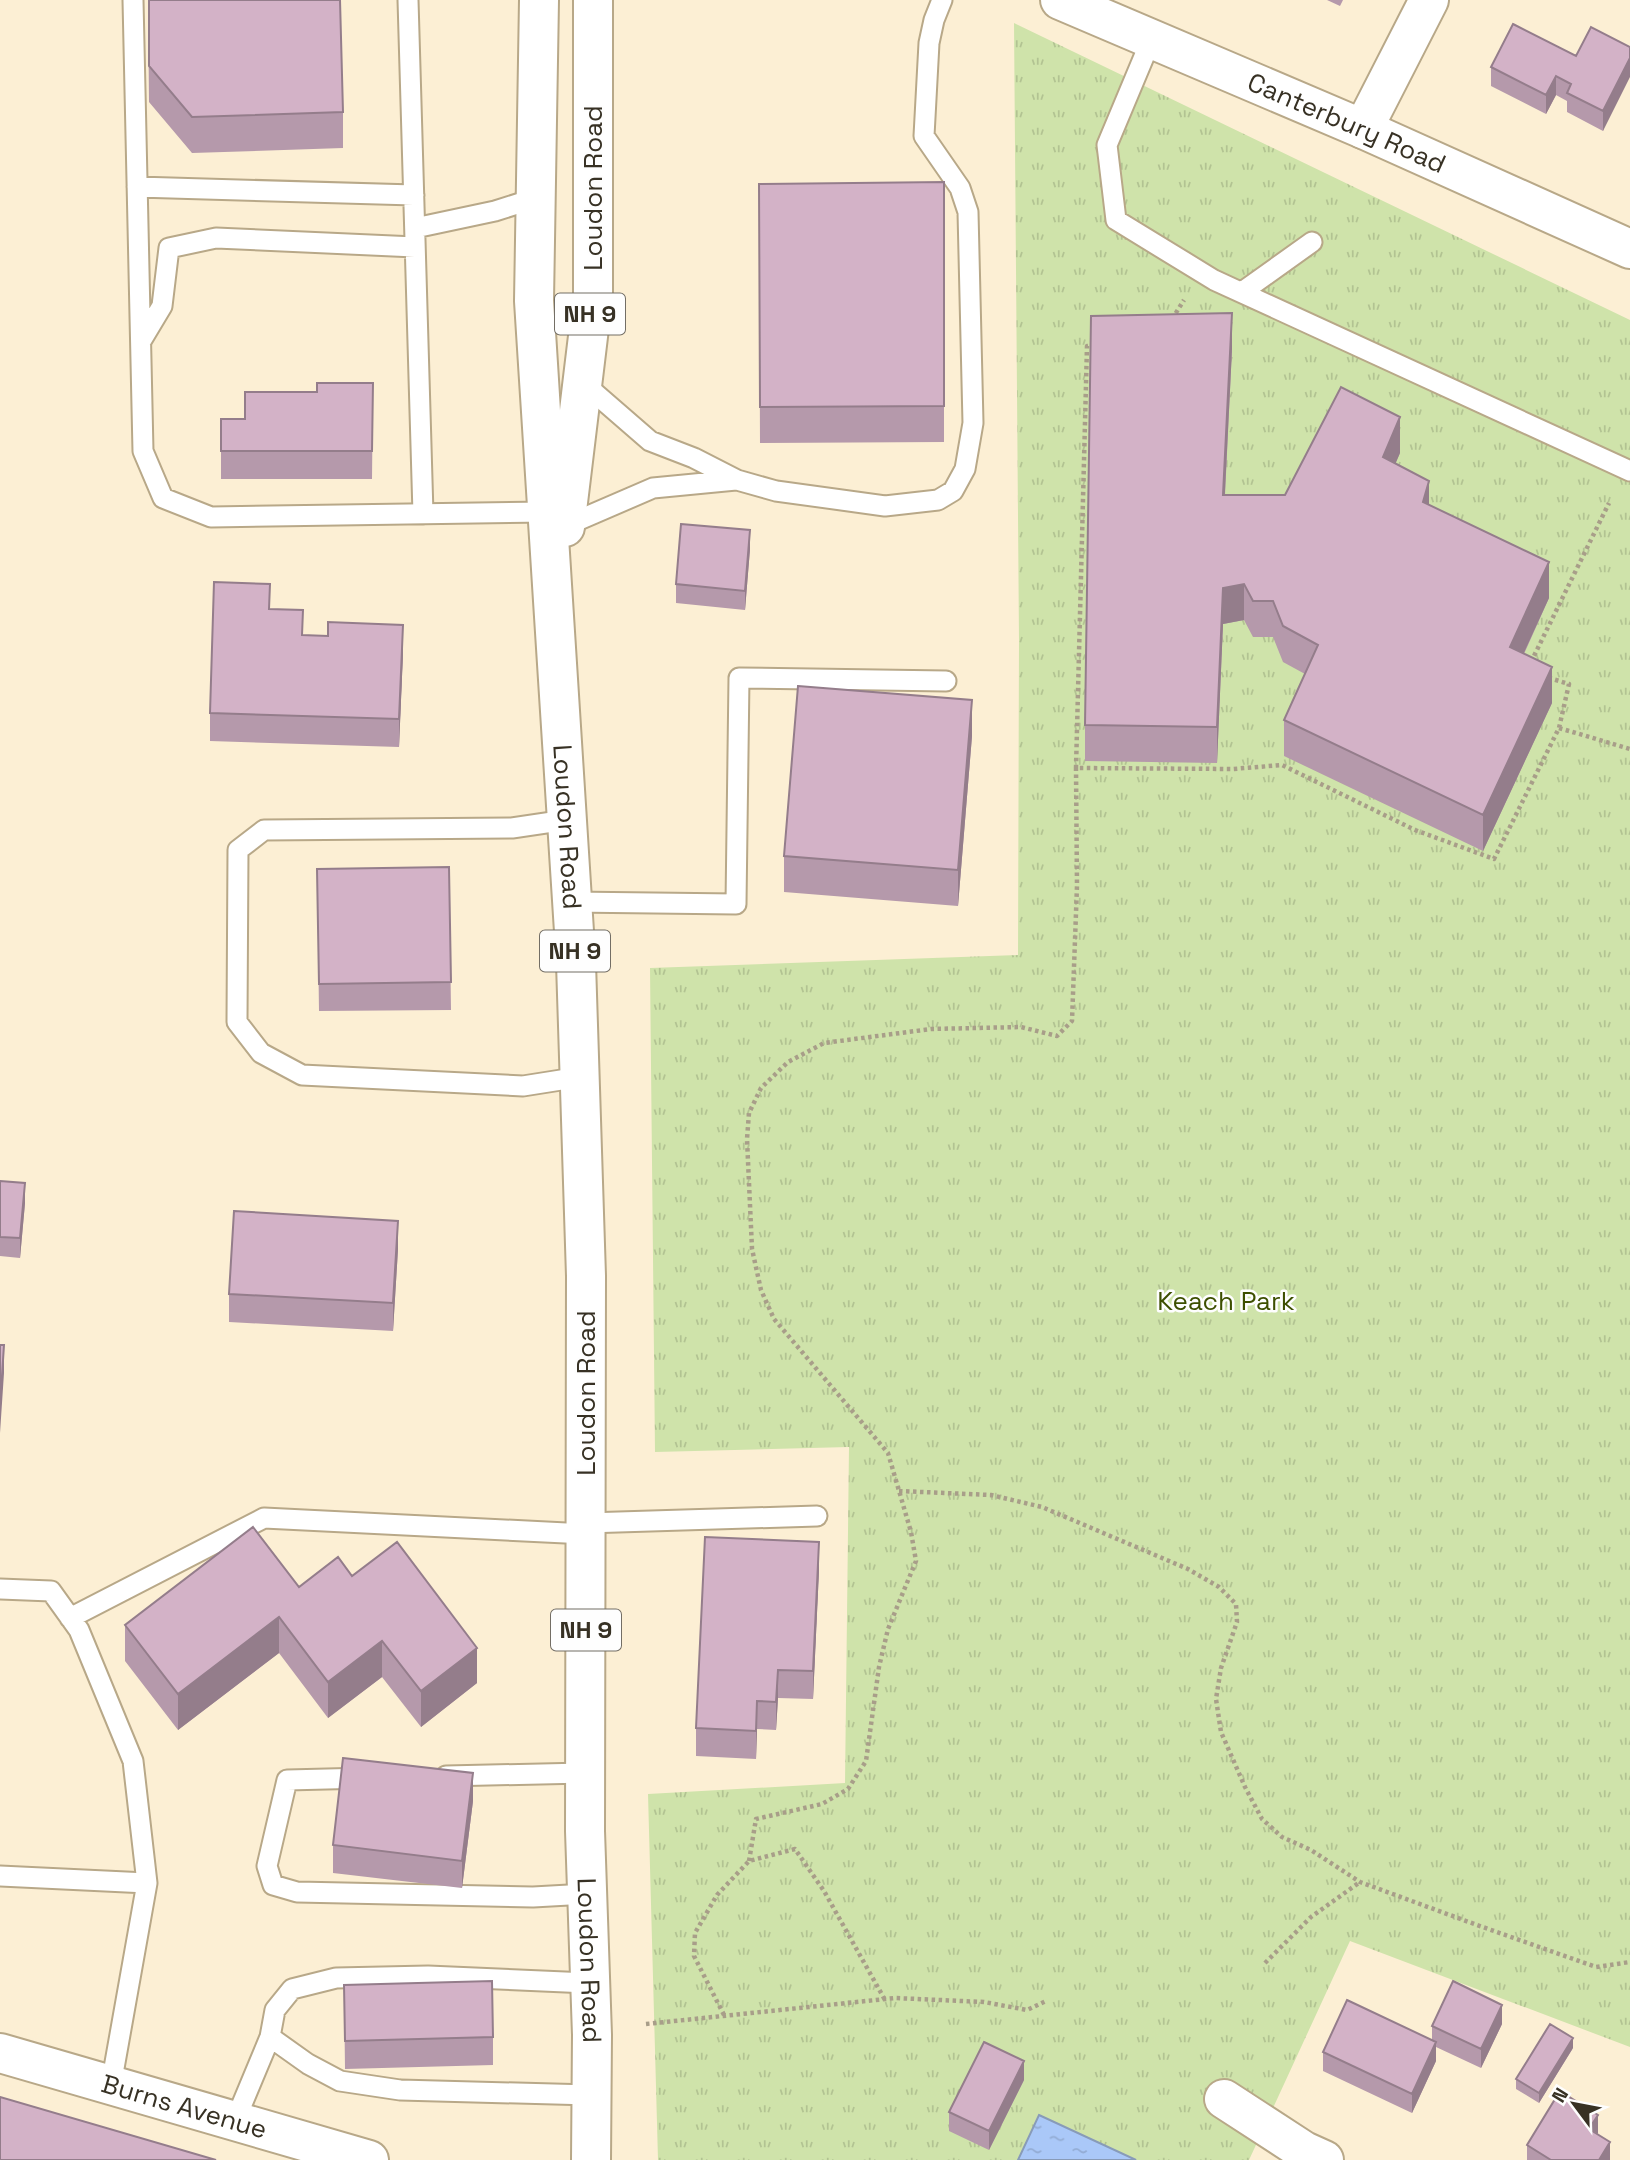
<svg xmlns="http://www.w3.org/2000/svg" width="1630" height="2160" font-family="'Space Grotesk',sans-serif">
<defs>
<pattern id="park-tufts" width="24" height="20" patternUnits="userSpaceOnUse" patternTransform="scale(1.75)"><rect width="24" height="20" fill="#cfe3aa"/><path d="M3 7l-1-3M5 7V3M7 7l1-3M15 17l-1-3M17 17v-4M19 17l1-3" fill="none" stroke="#b2c392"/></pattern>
<pattern id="water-ripples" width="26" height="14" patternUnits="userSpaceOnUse" patternTransform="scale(1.75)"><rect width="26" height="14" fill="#aac8f8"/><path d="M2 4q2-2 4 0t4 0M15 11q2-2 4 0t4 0" fill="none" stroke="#93acd4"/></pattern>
</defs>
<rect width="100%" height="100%" fill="#fcefd4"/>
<path fill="url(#park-tufts)" d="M1014,23L1630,320V2047L1350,1941L1249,2160H658L648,1794L845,1783L849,1447L655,1452L650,968L1018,955L1019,640Z"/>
<path fill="url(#water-ripples)" stroke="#889bb8" stroke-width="2" d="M1039,2115L1136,2160H1018Z"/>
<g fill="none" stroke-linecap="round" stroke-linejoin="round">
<g stroke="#b8a888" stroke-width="23">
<path id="lane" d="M133,0L143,451L163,498L211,517L546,512
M408,0L423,514
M1151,40L1107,145L1116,220L1214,280L1630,471
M137,187L414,195
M415,228L495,211L536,198
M1242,292L1312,242
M141,341L162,306L169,248L216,238L415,247
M582,382L650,441L694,458L737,480L776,491L885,506L938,500L953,491L965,469L973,423L968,212L960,188L924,136L929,43L934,20L942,0
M565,526L653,488L736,480
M566,820L512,828L264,830L238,850L237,1022L261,1053L302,1075L523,1086L580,1077
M571,902L736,904L739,678L946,681
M586,1523L817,1516
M0,1589L51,1591L79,1630L133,1761L147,1883L111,2085
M70,1618L264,1518L586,1534
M446,1776L585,1773
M367,1778L287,1780L267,1866L273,1885L297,1892L533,1897L587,1894
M0,1876L147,1883
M270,2037L308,2064L340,2081L400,2090L591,2095
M235,2121L270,2037L275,2010L292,1989L336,1978L428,1976L588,1983"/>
</g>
<g stroke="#b8a888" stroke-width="42">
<g id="street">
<path id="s1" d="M1060,0L1363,129L1630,249"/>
<path d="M1363,129L1429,0"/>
<path id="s2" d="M0,2053L369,2160"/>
<path d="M1224,2099L1304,2151L1324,2160"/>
</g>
</g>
<g stroke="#b8a888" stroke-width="42">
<g id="primary">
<path id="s3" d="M539,0L534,301L576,963L586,1276L585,1831L592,2035L591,2160"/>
<path d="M565,527L593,295V0"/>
</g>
</g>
<path stroke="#a89e89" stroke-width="4.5" stroke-dasharray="3.5 3.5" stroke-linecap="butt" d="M1172,319L1184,300
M1095,345L1087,346L1076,768L1233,769L1282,765L1415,830L1494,859L1559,728L1569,684L1546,677
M1531,662L1609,503
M1559,728L1630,749
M899,1491L991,1495L1042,1507L1188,1569L1219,1587L1236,1604L1237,1622L1221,1668L1216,1699L1221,1732L1245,1787L1262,1819L1282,1837L1311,1850L1360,1882L1477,1925L1596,1967L1630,1962
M749,1861L756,1819L822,1804L848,1789L866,1761L879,1667L888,1629L916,1561L911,1532L888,1453L774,1319L761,1290L752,1249L747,1139L749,1113L761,1088L788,1062L824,1043L931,1029L1021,1027L1057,1036L1072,1021L1077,886L1076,768
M1265,1963L1311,1917L1360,1882
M724,2015L694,1956L695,1933L717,1895L749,1861L795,1849L824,1891L885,2000
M646,2024L895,1998L984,2002L1027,2010L1046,2001"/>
<use href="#lane" stroke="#fff" stroke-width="19"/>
<use href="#street" stroke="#fff" stroke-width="38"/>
<use href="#primary" stroke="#fff" stroke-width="38"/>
</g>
<path fill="#b599ab" d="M148,0L343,112V148L192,153L149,102Z
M1327,0H1343L1340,6Z
M1630,47L1603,131L1567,112V101L1556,95L1546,114L1491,86V67L1576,56Z
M944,182V442L760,443L759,184Z
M1232,349L1225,495H1285L1400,453L1395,464L1429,505L1549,598L1524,654L1552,703L1483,851L1284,756V720L1305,674L1283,662L1273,637H1253L1244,620L1223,624L1217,763L1085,761V725Z
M373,383L372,479H221V419H245L317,392Z
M750,549L745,610L676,603V584Z
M270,609L303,635L403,653L399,747L210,741V713Z
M972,736L958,906L784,892V856Z
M449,867L451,1010L319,1011L317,869Z
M0,1181L25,1203L20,1258L0,1256Z
M398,1249L393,1331L229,1322V1294Z
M819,1570L813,1699L778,1698L776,1730L757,1729L756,1759L696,1756V1728Z
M352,1576L477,1683L421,1727L382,1677L328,1718L279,1653L178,1730L125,1661V1625Z
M473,1801L462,1888L333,1873V1845Z
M344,1985L493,2037V2065L345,2069Z
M1502,2024L1481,2068L1436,2047V2061L1412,2113L1323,2071V2052L1432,2040V2026Z
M1573,2048L1539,2103L1516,2089V2079Z
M1024,2080L989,2150L949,2131V2112Z
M1598,2134L1610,2160H1527V2145Z"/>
<path fill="#947d8b" d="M1630,58V77L1603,131V111Z
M1556,76V95L1546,114V95Z
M1232,313V349L1223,531V495Z
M1400,417V453L1383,493V457Z
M1429,481V517L1423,502Z
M750,530V549L745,610V591Z
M1549,562V598L1510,683V647Z
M1244,584V620L1223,624L1217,763V727L1223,588Z
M403,625V653L399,747V719Z
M1552,667V703L1483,851V815Z
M972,700V736L958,906V870Z
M25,1183V1203L20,1258V1238Z
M398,1221V1249L393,1331V1303Z
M4,1345V1373L0,1433V1406Z
M819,1542V1570L813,1699V1671Z
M279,1617V1653L178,1730V1694Z
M382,1641V1677L328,1718V1682Z
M477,1648V1683L421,1727V1691Z
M778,1670V1698L776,1730V1702Z
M757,1701V1729L756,1759V1731Z
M473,1773V1801L462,1888V1861Z
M1502,2005V2024L1481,2068V2049Z
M1573,2038V2048L1539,2103V2093Z
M1436,2042V2061L1412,2113V2094Z
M1024,2061V2080L989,2150V2131Z
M1598,2115V2134L1589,2129Z
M1610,2142V2160H1599Z"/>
<path fill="#d3b2c7" stroke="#947d8b" stroke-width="2" d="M149,0H340L343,112L192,117L149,66Z
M1513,24L1576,56L1591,27L1630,47V58L1603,111L1567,93L1571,84L1556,76L1546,95L1491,67Z
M944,182V406L760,407L759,184Z
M1232,313L1223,495H1285L1341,387L1400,417L1383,457L1429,481L1423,502L1549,562L1510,647L1552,667L1483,815L1284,720L1318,645L1283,626L1273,601H1253L1244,584L1223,588L1217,727L1085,725L1091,316Z
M317,383H373L372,451H221V419H245V392H317Z
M681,524L750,530L745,591L676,584Z
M214,582L270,584L269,609L303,610L302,635L328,636V622L403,625L399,719L210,713Z
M798,686L972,700L958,870L784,856Z
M449,867L451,982L319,984L317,869Z
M0,1181L25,1183L20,1238L0,1237Z
M234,1211L398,1221L393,1303L229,1294Z
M0,1345H4L0,1406Z
M253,1527L299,1587L338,1557L352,1576L397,1542L477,1648L421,1691L382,1641L328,1682L279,1617L178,1694L125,1625Z
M705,1537L819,1542L813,1671L778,1670L776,1702L757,1701L756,1731L696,1728Z
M343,1758L473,1773L462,1861L333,1845Z
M492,1981L493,2037L345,2041L344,1985Z
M1453,1981L1502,2005L1481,2049L1432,2026Z
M1347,2000L1436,2042L1412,2094L1323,2052Z
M1550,2024L1573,2038L1539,2093L1516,2079Z
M984,2042L1024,2061L989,2131L949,2112Z
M1560,2091L1598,2115L1589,2129L1610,2142L1599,2160H1551L1527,2145Z
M0,2097L216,2160H0Z"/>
<g text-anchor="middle" stroke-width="5" stroke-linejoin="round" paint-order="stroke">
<g fill="#fefefe" stroke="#736e65" stroke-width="2">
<rect x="555" y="293.5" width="70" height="41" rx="5"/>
<rect x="540" y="930.5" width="70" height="41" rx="5"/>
<rect x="551" y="1609.5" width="70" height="41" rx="5"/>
</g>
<g font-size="24" font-weight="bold" fill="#373124">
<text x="590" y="322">NH 9</text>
<text x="575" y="959">NH 9</text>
<text x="586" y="1638">NH 9</text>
</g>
<g font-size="26" fill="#373124" stroke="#fefefe">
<text dy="9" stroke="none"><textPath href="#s1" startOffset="312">Canterbury Road</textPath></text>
<text transform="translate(593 188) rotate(-90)" y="9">Loudon Road</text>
<text dy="9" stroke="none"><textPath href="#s3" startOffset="828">Loudon Road</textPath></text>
<text transform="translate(586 1393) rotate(-90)" y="9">Loudon Road</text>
<text dy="9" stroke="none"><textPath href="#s3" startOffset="1962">Loudon Road</textPath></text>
<text dy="9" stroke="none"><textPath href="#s2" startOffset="192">Burns Avenue</textPath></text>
</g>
<g font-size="26" fill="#3d4f00" stroke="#fefefe">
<text x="1226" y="1310">Keach Park</text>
</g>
</g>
<g transform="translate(1574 2104) rotate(302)" stroke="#fefefe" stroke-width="5" paint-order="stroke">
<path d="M0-5L12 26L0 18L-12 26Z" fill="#373124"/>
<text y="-10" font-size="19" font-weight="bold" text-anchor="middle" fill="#373124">N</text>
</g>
</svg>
